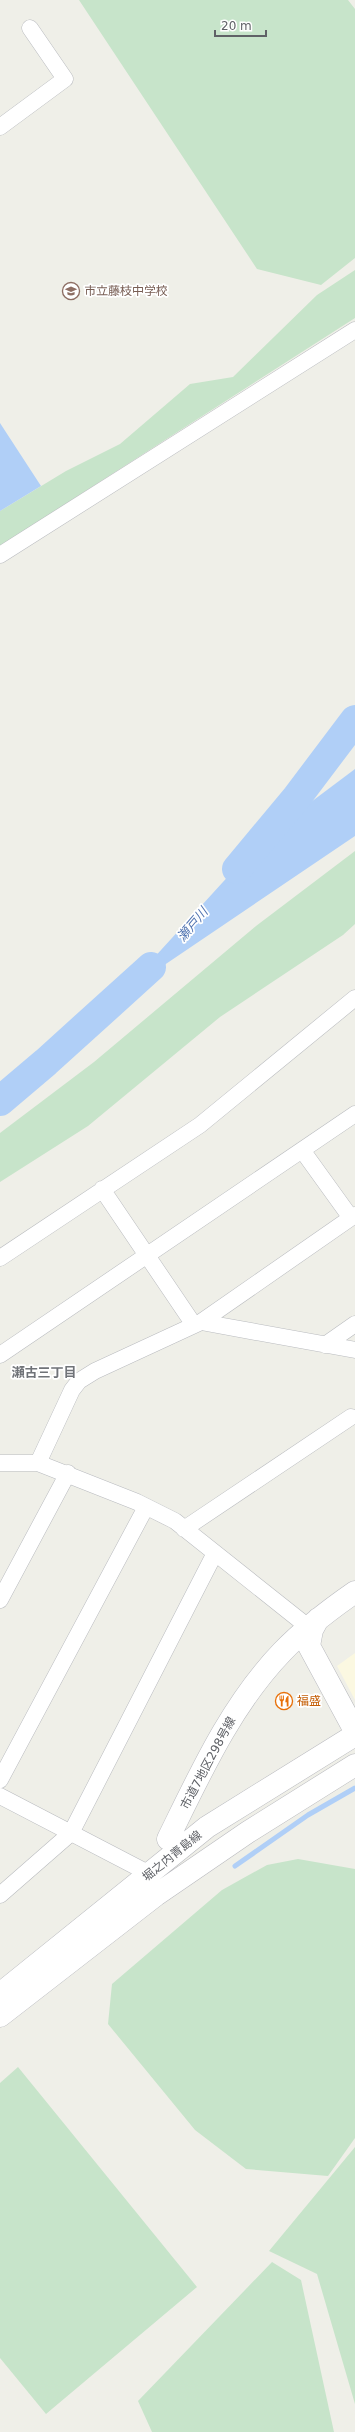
<svg xmlns="http://www.w3.org/2000/svg" width="355" height="2432" font-family="'DejaVu Sans','Noto Sans JP',sans-serif">
<rect width="100%" height="100%" fill="#efefe8"/>
<path fill="#fbf8e1" d="M355,1653V1700L337,1666Z"/>
<path fill="#c7e4ca" d="M79,0H348L355,9V258L321,285L257,269Z
M355,270V318L0,546V511L66,471L120,444L190,384L233,377L317,295Z
M355,851V924L343,935L220,1017L88,1126L0,1182V1133L94,1062L256,926Z
M298,1859L355,1869V2138L328,2176L246,2169L195,2130L108,2024L112,1984L222,1890L267,1865Z
M18,2067L197,2287L46,2414L0,2358V2083Z
M355,2147V2404L317,2274L269,2251Z
M272,2262L301,2280L334,2432H152L138,2401Z"/>
<path fill="#b0cff7" d="M0,423L41,486L0,511Z
M355,769V836L120,995L263,838Z"/>
<g fill="none" stroke-linecap="round" stroke-linejoin="round">
<path stroke="#b0cff7" stroke-width="5" d="M235,1866L308,1815L355,1788"/>
<path stroke="#b0cff7" stroke-width="30" d="M237,869L297,797L355,720
M0,1101L46,1062L151,967"/>
<g stroke="#b9bbbf" stroke-width="17">
<path id="street" d="M0,127L65,79L30,28
M0,555L355,330
M302,1150L351,1218
M102,1189L194,1325
M0,1258L200,1125L355,998
M201,1322L355,1350
M325,1345L355,1324
M0,1355L355,1114
M0,1463H38L137,1502L175,1521L312,1630
M38,1463L72,1390L79,1381L95,1371L201,1322L355,1215
M184,1529L351,1417
M0,1600L68,1473
M0,1780L146,1507
M0,1796L150,1874
M0,1895L71,1833L215,1553"/>
</g>
<g stroke="#b9babf" stroke-width="23">
<path id="secondary" d="M318,1619L312,1630L309,1646L355,1731
M168,1839C200,1774 231,1705 282,1652C304,1629 329,1610 355,1592
M0,1994L207,1827L355,1735
M0,2016L156,1895L248,1832L355,1765"/>
</g>
<use href="#street" stroke="#fff" stroke-width="16"/>
<use href="#secondary" stroke="#fff" stroke-width="22"/>
</g>
<defs>
<g id="school-ring" transform="scale(0.9)"><circle r="9.5" fill="#fff" stroke="#8d6e63" stroke-width="1.5"/><path d="M0-5L7-2L0 1L-7-2ZM-4 1L0 2.5L4 1V4Q0 6-4 4Z" fill="#8d6e63"/></g>
<g id="restaurant-ring" transform="scale(0.9)"><circle r="9.5" fill="#fff" stroke="#e8710a" stroke-width="1.5"/><path d="M-5-6h1v4h1v-4h1v4h1v-4h1v5L-1.5 .5V6h-2V.5L-5-1ZM5-6V6H3V1.5H1.5Q1.5-4 5-6Z" fill="#e8710a"/></g>
</defs>
<g fill-rule="evenodd">
<use href="#school-ring" x="71" y="291"/>
<use href="#restaurant-ring" x="284" y="1701"/>
</g>
<g text-anchor="middle" stroke-width="3.5" stroke-linejoin="round" paint-order="stroke">
<g font-size="12" fill="#785e54" stroke="#fff" text-anchor="start">
<text x="84" y="295">市立藤枝中学校</text>
</g>
<g font-size="12" fill="#c56008" stroke="#fff" text-anchor="start">
<text x="297" y="1705">福盛</text>
</g>
<g font-size="12" fill="#5f6166" stroke="#fff">
<text transform="translate(208 1763) rotate(-62)" y="4">市道7地区298号線</text>
<text transform="translate(172 1856) rotate(-39)" y="4">堀之内青島線</text>
</g>
<g font-size="13" font-style="italic" fill="#5174b1" stroke="#fff">
<text transform="translate(192 924) rotate(-50)" y="5">瀬戸川</text>
</g>
<g font-size="13" font-weight="bold" fill="#707378" stroke="#fff">
<text x="44" y="1377">瀬古三丁目</text>
</g>
</g>
<path d="M215 30v6h51v-6" fill="none" stroke="#5f6166" stroke-width="2"/>
<text x="221" y="30" font-size="12" fill="#5f6166" stroke="#ffffff" stroke-width="3" paint-order="stroke">20 m</text>
</svg>
